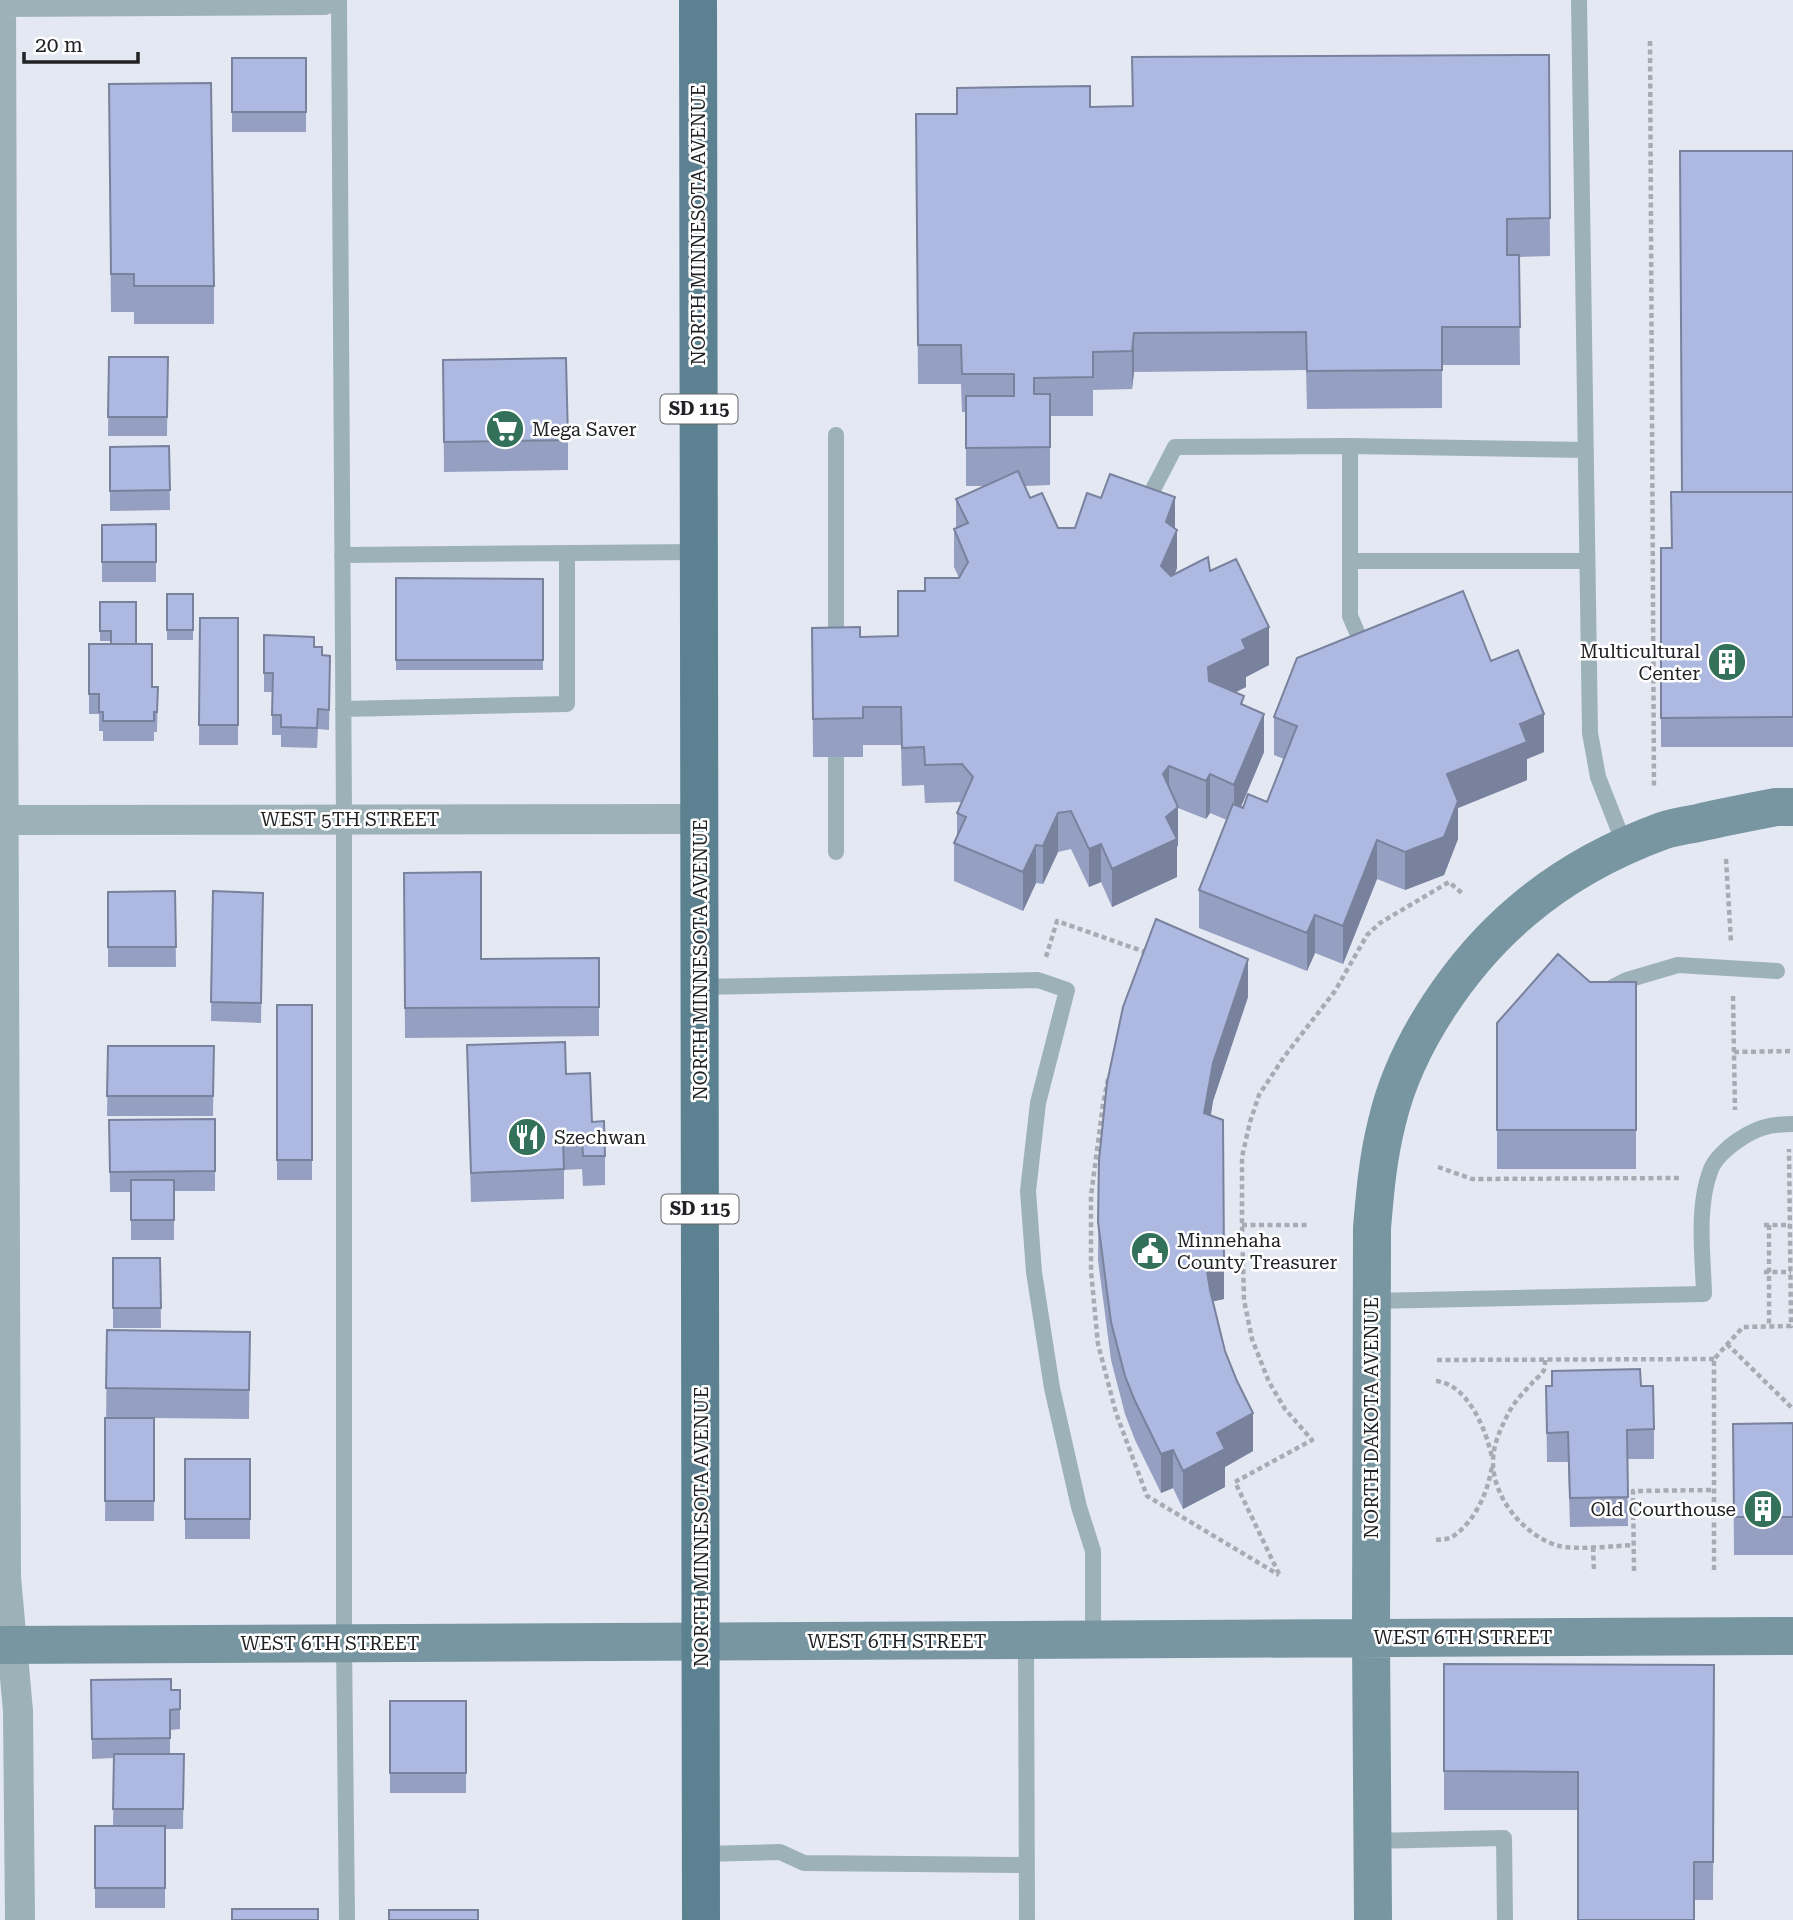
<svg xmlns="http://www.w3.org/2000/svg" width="1793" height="1920" font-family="'Roboto Serif',serif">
<rect width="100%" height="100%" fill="#e4e8f2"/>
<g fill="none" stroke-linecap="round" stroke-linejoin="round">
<path stroke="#a8abb3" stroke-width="4.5" stroke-dasharray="5 3.5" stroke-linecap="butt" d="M1650,41L1654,787
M1726,859L1731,942
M1046,957L1057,921L1148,953
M1733,996L1735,1110
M1734,1052L1793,1051
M1108,1079L1103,1104L1091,1196V1271L1098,1344L1116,1413L1147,1496L1279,1575
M1438,1167L1472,1179L1680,1178
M1242,1225H1309
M1764,1225H1790
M1769,1225V1327
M1764,1272H1791
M1727,1344L1793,1409
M1437,1360L1714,1359
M1545,1360C1545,1363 1545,1367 1544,1370C1542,1374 1536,1379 1533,1382C1524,1392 1513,1403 1507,1416C1500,1430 1493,1445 1493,1462C1493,1498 1524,1536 1559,1546C1575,1550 1615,1546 1634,1545
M1436,1381C1468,1384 1486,1430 1492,1457
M1436,1540C1441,1539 1447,1540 1452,1537C1475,1522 1488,1492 1492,1466
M1593,1547L1594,1571
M1714,1570V1359L1743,1327L1791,1326L1789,1149
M1634,1571L1633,1491L1714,1490
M1279,1574L1235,1482L1312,1440L1285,1409L1269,1382L1252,1339L1244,1300L1242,1225V1157L1250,1122L1259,1095L1284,1057L1335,991L1367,935L1380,923L1449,882L1463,894"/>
<path stroke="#9db1b9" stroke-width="16" d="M339,0L344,819V1643L347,1920
M1579,0L1590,733L1598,777L1625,846
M836,435V646
M1350,446V616L1365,651
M1144,507L1175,447L1350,446L1586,450
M342,555L699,552
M1350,561H1587
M343,709L567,704V553
M836,757V852
M699,987L1038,980L1067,990L1038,1103L1028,1191L1034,1272L1052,1388L1079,1507L1093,1551V1639
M1603,992L1627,980L1678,965L1777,971
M1372,1301L1704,1294C1703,1254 1696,1208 1711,1169C1715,1159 1728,1147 1737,1141C1756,1128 1769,1124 1793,1124
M1026,1640L1027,1920
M1372,1841L1504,1838L1505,1920
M701,1854L780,1852L804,1863L1027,1865"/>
<path stroke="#9db1b9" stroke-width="30" d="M1,0L6,1577L18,1711L20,1920
M1,2L324,0
M0,820L699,819"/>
<path stroke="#7796a2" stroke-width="38" d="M0,1645L1793,1636
M1373,1920L1371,1638L1372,1228C1375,1192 1378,1157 1387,1122C1405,1044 1462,961 1523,910C1563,876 1613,849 1662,831C1673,827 1686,825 1698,823C1724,817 1750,812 1776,807H1793"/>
<path stroke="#5c8291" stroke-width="38" d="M698,0L701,1920"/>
</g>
<path fill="#959fc1" d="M1549,55L1550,256L1519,257L1520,365H1442V408L1307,409L1306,370L1134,372L1132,389L1093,390V416H1050V485L1025,486L1030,498L1058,528L1175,529L1177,568L1175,574L1210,571L1269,665L1246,677V687L1236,692L1244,706L1264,752L1241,807L1243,808L1267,802L1284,759L1274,755V717L1491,661L1544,752L1527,759V780L1458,808V839L1444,875L1405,890L1377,879L1343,964L1315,953L1307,971L1199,928V890L1227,820L1210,813L1206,819L1178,808V845L1177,847V877L1112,907L1101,882L1089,887L1071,849L1058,852L1043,884L1036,883L1023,911L954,881V843L957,837V813L962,802L925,803L924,785L902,786L901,745H863V757H813L812,628L860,637L898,636L925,591L959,578L954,567V529L956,528V499L985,486H966V412H962L961,384H918L916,114H957L1090,107L1132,106Z
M232,58H306V132H232Z
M109,123L214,286V324H134V312H111Z
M1793,151V747H1661V548H1671L1682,492Z
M109,357H168L167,436H108Z
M443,360L568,440V470L444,472Z
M169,446L170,510L110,511V447Z
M156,524V582H102V525Z
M396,578L543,579V670H396Z
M167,594H193V640H167Z
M100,602L136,644L152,687H158L157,732H154V741H103V731H99V714H89V644H111V641H100Z
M200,618H238V745H199Z
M264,635L314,647L322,655L330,656L329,730L318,729L317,748L281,747V735H272V692H264Z
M404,873L481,959L599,958V1036L405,1038Z
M175,891L176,967H108V892Z
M213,891L263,893L261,1023L211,1021Z
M1590,982H1636V1169H1497V1023Z
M1248,997L1213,1101L1211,1115L1224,1299L1213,1301L1225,1351L1253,1451L1225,1467V1487L1183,1509L1173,1488L1161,1493L1135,1440L1125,1414L1111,1360L1098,1260L1099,1160Z
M277,1005H312V1180H277Z
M467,1045L566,1074L592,1122L605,1156V1185L583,1186L582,1169L564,1170V1199L471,1202Z
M108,1046H214L213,1116H107Z
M215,1119V1191H174V1240H131V1192H110L109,1120Z
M113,1258H160L161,1328H113Z
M107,1330L250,1332L249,1419L154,1418V1521H105Z
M1546,1386H1641L1654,1429V1459H1627L1628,1526L1570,1527L1568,1462H1547Z
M1793,1423V1555H1734L1733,1424Z
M185,1459H250V1539H185Z
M1444,1664L1714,1665L1713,1900H1694L1578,1810H1444Z
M91,1680L171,1690H180V1729L170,1730V1754H184L183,1829H165V1908H95V1826H113L114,1758L92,1759Z
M390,1701H466V1793H390Z"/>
<path fill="#79829d" d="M1134,333V372L1132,389V351Z
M1175,497V534L1177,530V568L1161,604V566L1166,522Z
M1269,627V665L1246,677V687L1208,706V667L1242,640Z
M1264,714V752L1234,823V785Z
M1544,714V752L1527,759V780L1458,808V839L1444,875L1405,890V852L1447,774L1520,724Z
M1169,766V804L1163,774Z
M1210,774V813L1206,819V781Z
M1178,807V845L1177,847V877L1112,907V869L1166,817Z
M1058,813V852L1043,884V846Z
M1377,840V879L1343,964V926Z
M1101,844V882L1089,887V849Z
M1036,845V883L1023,911V872Z
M1315,915V953L1307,971V933Z
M1248,959V997L1213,1101L1204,1151V1113L1213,1063Z
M1224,1261V1299L1206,1303V1265Z
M1253,1413V1451L1225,1467V1487L1183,1509V1471L1217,1433Z
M1173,1450V1488L1161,1493V1454Z"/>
<path fill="#adb9e0" stroke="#79829d" stroke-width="2" d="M1549,55L1550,218L1507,219V255H1519L1520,327H1442V370L1307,371L1306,332L1134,333L1132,351L1093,352V377L1034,378V394H1050V447L966,448V396H1014V374H962L961,345H918L916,114H957V88L1090,86V107L1133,106L1132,57Z
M232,58H306V112H232Z
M211,83L214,286H134V274H111L109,84Z
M1680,151H1793V492H1682Z
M109,357H168L167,417H108Z
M566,358L568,440L444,442L443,360Z
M169,446L170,490L110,491V447Z
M1018,471L1030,498L1042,493L1058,528H1075L1087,493L1101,498L1110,474L1175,497L1166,522L1177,530L1161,566L1171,576L1208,557L1210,571L1236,559L1269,627L1242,640L1246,649L1208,667L1209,681L1244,696L1241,704L1264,714L1234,785L1210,774L1206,781L1169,766L1163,774L1178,807L1166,817L1177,839L1112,869L1101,844L1089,849L1071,811L1058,813L1043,846L1036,845L1023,872L954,843L966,817L957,813L973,777L962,764L925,765L924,747L902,748L901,707H863V718L813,719L812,628L860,627V637L898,636V591H925V578H959L968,562L954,529L968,523L956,499Z
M1671,492H1793V717L1661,718V548H1672Z
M156,524V562H102V525Z
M396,578L543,579V660H396Z
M1463,591L1491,661L1518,650L1544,714L1520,724L1527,742L1447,774L1458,801L1444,837L1405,852L1377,840L1343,926L1315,915L1307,933L1199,890L1233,804L1243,808L1248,794L1267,802L1297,726L1274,717L1297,658Z
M167,594H193V630H167Z
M100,602H136V644H111V631H100Z
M200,618H238V725H199Z
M264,635L314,637V647H322V655L330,656L329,710L318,709L317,728L281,727V715H272L273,673H264Z
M89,644H152V687H158L157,712H154V721H103V712H99V694H89Z
M481,872V959L599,958V1007L405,1008L404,873Z
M175,891L176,947H108V892Z
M213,891L263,893L261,1003L211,1002Z
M1156,919L1248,959L1213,1063L1204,1113L1223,1120L1224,1261L1206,1265L1210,1290L1225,1351L1237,1381L1253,1413L1217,1433L1225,1449L1183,1471L1173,1450L1161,1454L1135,1401L1125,1376L1111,1322L1098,1222L1099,1160L1107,1083L1123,1007Z
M1558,954L1590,982H1636V1130H1497V1023Z
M277,1005H312V1160H277Z
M565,1042L566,1074L590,1073L592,1122L604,1121L605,1156H583L582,1140L563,1141L564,1169L471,1173L467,1045Z
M108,1046H214L213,1096H107Z
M215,1119V1171L110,1172L109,1120Z
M131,1180H174V1220H131Z
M113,1258H160L161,1308H113Z
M107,1330L250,1332L249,1390L106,1388Z
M1640,1369L1641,1386H1653L1654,1429L1627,1430L1628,1497L1570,1498L1568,1432L1547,1433L1546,1386H1552V1371Z
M105,1418H154V1501H105Z
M1793,1423V1517H1734L1733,1424Z
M185,1459H250V1519H185Z
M1444,1664L1714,1665L1713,1862H1694V1920H1578V1772L1444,1771Z
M171,1679V1690H180V1709L170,1710V1738L92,1739L91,1680Z
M390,1701H466V1773H390Z
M114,1754H184L183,1809H113Z
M95,1826H165V1888H95Z
M232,1909H318V1920H232Z
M389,1910H478V1920H389Z"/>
<defs>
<g id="supermarket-disc" transform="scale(2.0125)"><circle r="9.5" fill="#34715b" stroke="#fff"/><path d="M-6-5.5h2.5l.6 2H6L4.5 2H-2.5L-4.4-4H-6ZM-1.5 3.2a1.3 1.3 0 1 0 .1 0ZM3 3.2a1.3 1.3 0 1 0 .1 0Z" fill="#fff"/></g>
<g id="building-disc" transform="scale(2.0125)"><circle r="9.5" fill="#34715b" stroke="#fff"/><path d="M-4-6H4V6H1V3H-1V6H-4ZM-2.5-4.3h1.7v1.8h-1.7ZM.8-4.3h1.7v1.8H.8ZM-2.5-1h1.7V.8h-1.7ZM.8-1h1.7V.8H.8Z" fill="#fff"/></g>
<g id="restaurant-disc" transform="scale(2.0125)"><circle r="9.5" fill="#34715b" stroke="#fff"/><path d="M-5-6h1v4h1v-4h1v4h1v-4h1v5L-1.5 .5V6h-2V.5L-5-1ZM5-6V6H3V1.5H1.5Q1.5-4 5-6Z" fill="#fff"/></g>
<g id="civic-disc" transform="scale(2.0125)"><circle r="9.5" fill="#34715b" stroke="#fff"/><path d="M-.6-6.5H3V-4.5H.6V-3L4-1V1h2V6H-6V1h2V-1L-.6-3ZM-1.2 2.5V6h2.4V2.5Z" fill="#fff"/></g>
</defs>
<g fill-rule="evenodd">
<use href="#supermarket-disc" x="505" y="429"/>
<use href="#building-disc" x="1727" y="662"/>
<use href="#restaurant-disc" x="527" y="1137"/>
<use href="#civic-disc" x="1150" y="1251"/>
<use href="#building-disc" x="1763" y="1509"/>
</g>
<g text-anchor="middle" stroke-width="5" stroke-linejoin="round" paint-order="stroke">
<g fill="#fff" stroke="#636466" stroke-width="2">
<rect x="660.5" y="394.5" width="77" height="29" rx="5"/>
<rect x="661.5" y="1194.5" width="77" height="29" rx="5"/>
</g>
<g font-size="18" font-weight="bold" fill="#202225">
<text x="699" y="415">SD 115</text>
<text x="700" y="1215">SD 115</text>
</g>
<g font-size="19" fill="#202225" stroke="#fff">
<text transform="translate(698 225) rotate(-90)" y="7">NORTH MINNESOTA AVENUE</text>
<text x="350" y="826">WEST 5TH STREET</text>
<text transform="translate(700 960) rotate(-90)" y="7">NORTH MINNESOTA AVENUE</text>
<text transform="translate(1371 1418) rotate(-90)" y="7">NORTH DAKOTA AVENUE</text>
<text transform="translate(701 1527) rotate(-90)" y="7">NORTH MINNESOTA AVENUE</text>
<text x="1463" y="1644">WEST 6TH STREET</text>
<text x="897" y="1648">WEST 6TH STREET</text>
<text x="330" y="1650">WEST 6TH STREET</text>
</g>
<g font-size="19" fill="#202225" stroke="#fff" text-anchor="start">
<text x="532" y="436">Mega Saver</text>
<text x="1700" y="658" text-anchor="end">Multicultural<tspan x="1700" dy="22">Center</tspan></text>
<text x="554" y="1144">Szechwan</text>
<text x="1177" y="1247">Minnehaha<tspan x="1177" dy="22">County Treasurer</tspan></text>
<text x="1736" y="1516" text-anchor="end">Old Courthouse</text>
</g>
</g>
<path d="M24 52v10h114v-10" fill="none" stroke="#202225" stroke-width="3.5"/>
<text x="35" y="52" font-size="21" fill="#202225" stroke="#ffffff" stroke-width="5" paint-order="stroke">20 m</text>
</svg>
